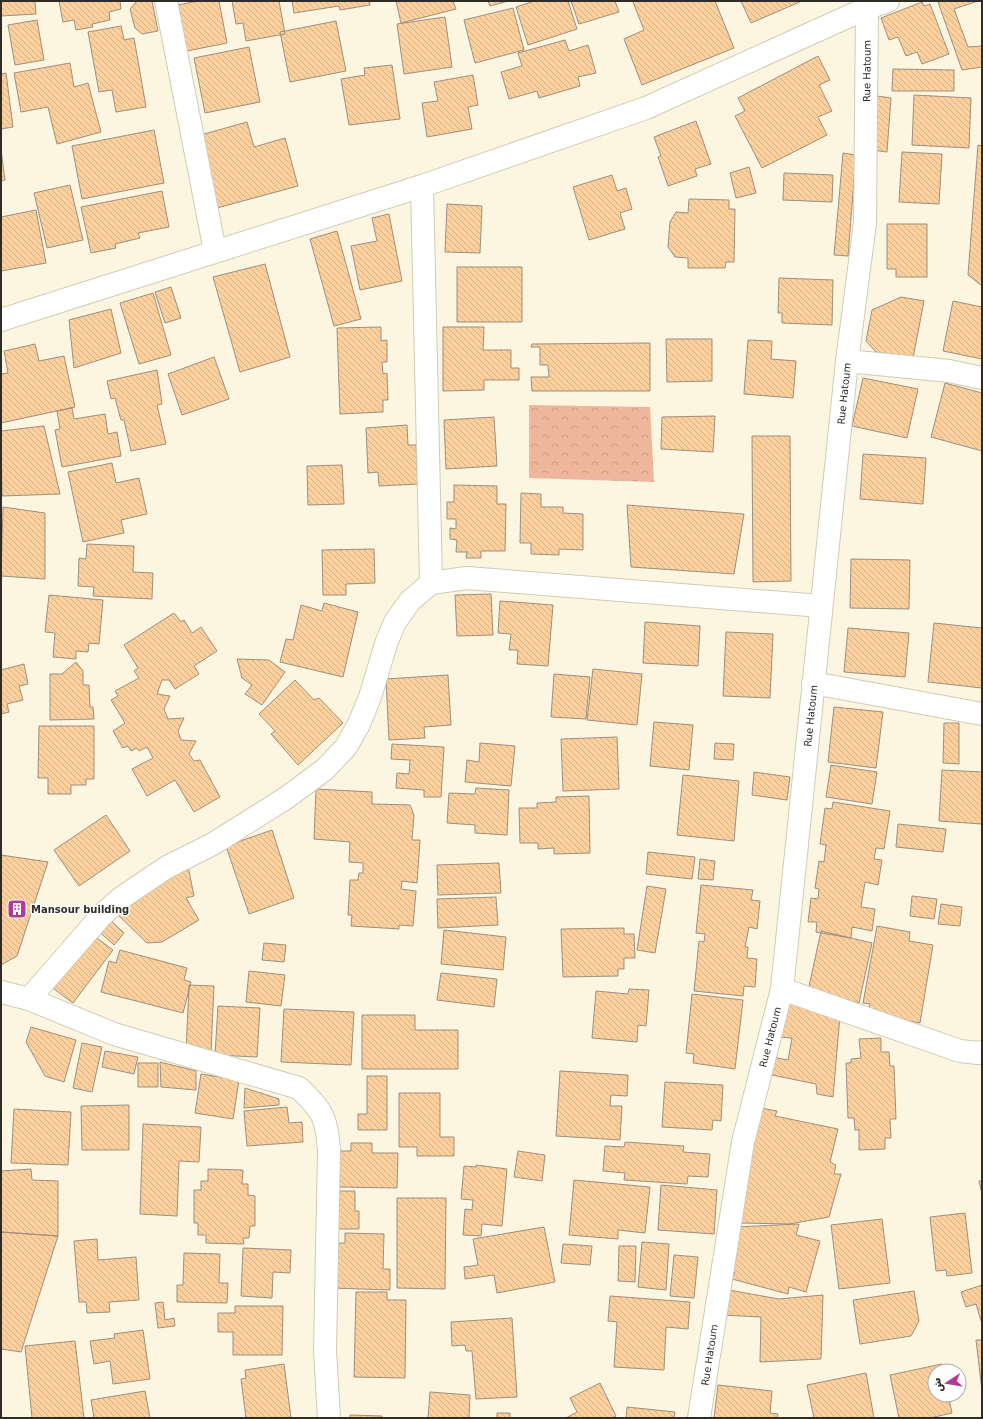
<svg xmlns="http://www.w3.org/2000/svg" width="983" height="1419" font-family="'DejaVu Sans',Cairo,sans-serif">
<defs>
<pattern id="forest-crowns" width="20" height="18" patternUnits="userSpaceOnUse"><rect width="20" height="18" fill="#eeb79c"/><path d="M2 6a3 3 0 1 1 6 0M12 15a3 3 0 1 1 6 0" fill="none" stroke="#cc9e86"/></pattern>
<pattern id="building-back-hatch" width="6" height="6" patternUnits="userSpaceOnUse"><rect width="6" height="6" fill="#fbd09d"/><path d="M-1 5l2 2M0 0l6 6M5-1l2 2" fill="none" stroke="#d7b387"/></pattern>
</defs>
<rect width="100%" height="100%" fill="#fcf6e0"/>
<path fill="url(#forest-crowns)" d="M529,405L650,407L654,482L529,478Z"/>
<path fill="url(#building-back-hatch)" stroke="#9e8f7f" d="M1,1H35L36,14L1,16Z
M59,1H120L121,9L109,12L110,20L92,24L93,27L76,30L74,20L63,22Z
M137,1H152L158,31L142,34L135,28L130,9Z
M198,1H219L227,43L182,52L173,6Z
M232,1H279L285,34L246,41L243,23L236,24Z
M292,1H369L370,5L340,10L339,6L294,13Z
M396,1H453L456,9L401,23Z
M488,1H508L490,6Z
M534,1H568L577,29L528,45L516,7Z
M571,1H615L619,12L579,24Z
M634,1H715L734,48L642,85L624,39L644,30L633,2Z
M741,1H802L751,23Z
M942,1H978L954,9L968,47L982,46V67L962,70L938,2Z
M922,2L924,6L930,4L949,54L922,64L917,52L906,56L898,37L889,40L881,18Z
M513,8L524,50L475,63L464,20Z
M445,17L452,67L404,74L397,24Z
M37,20L44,60L15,65L8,25Z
M336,21L346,71L290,82L280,32Z
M121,26L124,40L134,38L146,107L116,112L112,90L99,92L88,32Z
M565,40L569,51L588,45L596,73L578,77L580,86L539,98L537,91L509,99L501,72L522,66L518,53Z
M249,47L260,102L205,113L194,58Z
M818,56L830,80L819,85L832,111L818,117L827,135L762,168L735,116L745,111L738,98Z
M70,63L74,87L88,83L101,132L57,144L48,107L21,112L14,73Z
M392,65L400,119L349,125L341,79L365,75L364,68Z
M893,69L954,70V91H892Z
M6,73L13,127L1,129V74Z
M473,75L478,105L468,107L472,129L427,137L422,103L438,101L434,82Z
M914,95L971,98L969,148L912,145Z
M877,96L891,98L887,152L872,150Z
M696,121L711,164L695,169L697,176L668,186L658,157L661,156L654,137Z
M247,122L254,147L285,138L298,186L217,208L197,136Z
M154,130L164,183L82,199L72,146Z
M978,145L982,146V286L968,275Z
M1,150L5,180L1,181Z
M902,152L942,154L939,204L899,202Z
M843,153L856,155L848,256L834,255Z
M749,167L756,193L736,198L730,173Z
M784,173L833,175L832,202L783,200Z
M612,175L617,191L626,188L632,209L620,213L625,229L589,240L573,187Z
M70,185L83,240L47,248L34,193Z
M162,191L169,227L138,233L140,238L115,244L116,248L91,253L81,207Z
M689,199L729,200V209H735L734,262H726L725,268H688V258L675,257L668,247L670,222L676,212L688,213Z
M447,204L482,206L480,253L445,252Z
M36,210L46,263L1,271V217Z
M389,214L402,281L360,290L351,246L377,241L372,218Z
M887,224H927V277H896V269H887Z
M337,231L361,319L334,326L310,239Z
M265,264L290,357L240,372L213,277Z
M457,267H522V322H457Z
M779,278L833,280L832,325L782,323V313H778Z
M171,287L181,318L165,323L155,292Z
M153,293L171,355L139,364L120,303Z
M901,297L924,301L913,358L876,352L866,341L872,310Z
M953,301L982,307V359L943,351Z
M111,309L121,353L74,368L69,320Z
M381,327V341L387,340V362H382L383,374L387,373L388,400H383V412L340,414L337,328Z
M443,327H484L483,350H511V368H519V380H484V390L443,391Z
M666,339H712V381L667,382Z
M748,340L772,341L771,359L796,361L793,398L744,394Z
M650,343V391H532L531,377H549L548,365H540V347H531L532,344Z
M35,344L39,361L64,356L75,407L1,423V374L8,373L4,351Z
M214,357L229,399L182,415L168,374Z
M157,370L162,404L157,405L166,444L131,451L124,420H121L115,398L111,399L107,381Z
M863,378L918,389L907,438L852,426Z
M945,383L982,393V451L931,437Z
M72,408L74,419L105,414L108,434L117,432L121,456L62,467L55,430L60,429L57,411Z
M715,416L713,452L661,449L662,417Z
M494,417L497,466L446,469L444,420Z
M407,425L408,445H416L418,484L379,486L378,472L368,473L366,428Z
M44,426L60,494L2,496L1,431Z
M752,436H790L791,581L753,582Z
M863,454L926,458L923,504L860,499Z
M112,463L116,483L139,478L147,514L121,520L124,533L83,542L68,472Z
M342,465L344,504L308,505L307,466Z
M454,485L497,486V504H506L505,551H481V558H466L467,552H456L457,540L450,539V528L456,529V519H447V502H454Z
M521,493L541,494V507H563V513L583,514V550L559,549V555L531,554V543H520Z
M627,505L744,514L734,574L631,567Z
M3,507L45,513V579L1,576Z
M87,544L134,546L133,572L153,573L152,599L93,596L94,587L78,586L79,558L86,559Z
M374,549L375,583L346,584V595H323L322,550Z
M851,559L910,560L909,609L850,608Z
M491,594L493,635L457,636L455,595Z
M49,595L103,600L99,644L89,643L88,652L76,651V659L53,657L55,633L45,632Z
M500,601L553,605L548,666L517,664L518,650H509L511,634L498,633Z
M324,603L358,612L343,677L280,662L286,639L293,640L301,605L322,611Z
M174,613L181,622L184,620L192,633L201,627L217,651L194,666L199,674L175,689L169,680H162L157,694L170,696L164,709L168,719L184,718L178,731L181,740L196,741L189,754L194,761L200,760L220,797L194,812L175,780L147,796L132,769L153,758L147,747L139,751L137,748L131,751L128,746L123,748L113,731L125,723L111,700L118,696L115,691L139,678L134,671L138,668L124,645Z
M645,622L700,626L698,666L643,663Z
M934,623L982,628V688L928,682Z
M848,628L909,633L905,677L844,672Z
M726,632L773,634L770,698L723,696Z
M237,659L269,660L285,672L262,705L245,694L252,685L242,678Z
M76,662L83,671V685H89L90,707H93L94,719L50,720V674H62Z
M24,664L28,684L19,686L23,700L7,704L9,712L1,714V670Z
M593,669L642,674L637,725L587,720Z
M554,674L590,677L586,719L551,717Z
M448,675L451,725L424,727L425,738L389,740L386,679Z
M295,680L314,700L319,698L343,723L298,765L271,734L275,731L259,714Z
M834,707L883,712L876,768L828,762Z
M654,722L693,725L689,770L650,766Z
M944,723H959V764L943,763Z
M39,726H94V779H86V785H71V794H48V778H38Z
M617,737L619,789L563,791L561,739Z
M480,743L515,746L511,786L465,782L467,760L479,762Z
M715,743L734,744L733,760L714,759Z
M392,744L444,747L441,797H424V790L396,788L397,773L409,774L410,760L391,759Z
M831,765L877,772L872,804L826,797Z
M942,770L982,772V824L939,821Z
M754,772L790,777L787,800L752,795Z
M683,775L739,781L734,841L677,835Z
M476,788L509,790L507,835L475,833V825L447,823L449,793L475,794Z
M316,789L372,792V804L410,805L414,815L412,840H420L417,883L402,881L401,889L416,891L413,926L399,925V929L351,926L352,915H348L350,880H358L359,873H363V863L349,862L350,842L314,839Z
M589,796L590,853L554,854V848L538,849V843H520L519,808H537V803L556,802V797Z
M833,802L890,811L884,849L876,848L874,859L882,860L878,885L865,882L861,907L875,909L872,931L852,927L851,938L816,932L817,922H808L811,898L818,899L819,889L815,888L819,861L824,862L826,845L820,844L825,808L832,809Z
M106,815L130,851L79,886L54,850Z
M898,824L946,829L943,852L896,847Z
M272,830L294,898L249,914L226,846Z
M648,852L695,857L692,879L646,874Z
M1,855L48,862L17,956L1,965Z
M700,859L715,861L713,880L698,879Z
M499,863L501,893L438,895L437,865Z
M188,866L194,896L186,898L199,920L162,942L147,943L116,913Z
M701,885L753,890L751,900L760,901L757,929L749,927L745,947H748L747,958L757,959L755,987L744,986L743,996L694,991L699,941L704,942L705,934L696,933Z
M647,886L666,889L655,953L637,950Z
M912,896L937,899L934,919L910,916Z
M496,897L498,925L438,928L437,899Z
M941,904L962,907L960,926L938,924Z
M106,916L124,933L114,945L95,928Z
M877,926L910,932L909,941L933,945L920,1023L868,1014L870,1004L863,1003Z
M624,928V934H634L635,958H624V969H618V976L563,977L561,929Z
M444,930L506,937L503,970L441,964Z
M821,931L872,943L859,1003L808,991Z
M90,933L113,950L73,1003L50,986Z
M264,943L286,945L284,962L262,960Z
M120,950L187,968L184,980L191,982L183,1013L101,992L109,961L116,963Z
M249,971L285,975L281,1006L246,1002Z
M441,973L497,979L494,1007L437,1000Z
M189,985L214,986L211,1053L186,1052Z
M629,989L649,990L646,1026L638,1025L637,1042L592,1038L596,991L628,994Z
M692,994L743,1000L735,1069L693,1063L694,1054L686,1053Z
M786,999L840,1016L833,1097L817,1094L816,1084L762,1073L766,1056L788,1060L792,1038L776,1037Z
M218,1006L260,1008L257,1057L215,1055Z
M284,1009L354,1012L351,1065L281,1062Z
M362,1015H415V1030H458V1069H362Z
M31,1027L76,1040L64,1082L45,1076L26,1042Z
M881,1038V1052H889L890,1066H894L896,1119H890L891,1138H885V1149L859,1150V1130H855L854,1118H848L846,1063H851V1059L861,1058L859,1039Z
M82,1043L102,1047L92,1092L73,1088Z
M105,1051L138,1057L134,1074L102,1067Z
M160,1062L196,1071V1090L161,1087Z
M138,1063H158V1087H138Z
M560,1071L628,1075L627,1096L611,1095L610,1106H622L620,1140L556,1136Z
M201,1074L239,1080L233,1119L195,1113Z
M367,1076H387V1130H358V1114H367Z
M665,1082L723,1085L721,1121L713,1120L712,1130L662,1127Z
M245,1088L279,1099V1105L244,1108Z
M399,1093H440V1137H454V1156H417V1147H399Z
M129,1105V1150H82L81,1106Z
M287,1107L289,1123L302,1122L303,1142L247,1146L244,1111Z
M755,1107L777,1111L775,1116L838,1129L830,1162L836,1165L834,1174H841L829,1217L789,1224L740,1223Z
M14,1109L71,1112L68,1165L11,1163Z
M143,1124L201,1127L199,1162L179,1161L177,1216L140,1214Z
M625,1142L684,1146L683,1152L710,1154L708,1177L688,1176L687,1184L624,1180L625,1173L603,1171L605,1146L624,1147Z
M351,1143H372V1153H398L397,1188L339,1187V1151H351Z
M518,1151L545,1155L542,1181L514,1177Z
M476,1165L507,1169L502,1226L482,1224L481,1236L463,1235L465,1209L472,1210L473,1200L461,1199L464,1166L476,1167Z
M31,1169L32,1180L58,1181V1236L1,1232V1171Z
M208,1169L243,1170L242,1184H248V1195L255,1196V1226H250L249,1238H243L244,1244L206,1243V1235H198V1223H194V1190H201V1181H208Z
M574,1180L650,1187L645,1233L618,1230V1239L569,1235Z
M979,1181H982V1194Z
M661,1185L717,1190L714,1234L658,1230Z
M330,1191H355V1211H359V1229H330Z
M397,1198H446L445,1289L397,1288Z
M965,1213L972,1273L947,1276L946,1270L936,1271L930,1217Z
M882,1219L890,1283L839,1289L831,1225Z
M799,1224L796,1235L820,1241L806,1292L789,1287L788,1294L732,1279L735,1272L725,1269L736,1227Z
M544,1227L555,1282L497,1293L494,1275L465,1279L464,1267L478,1265L473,1239Z
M1,1232L58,1236L21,1352L1,1349Z
M345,1233L384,1234L383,1269H390V1290L332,1288L336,1243H345Z
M97,1239L98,1260L136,1257L139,1300L109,1302L110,1312L87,1313L86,1302H79L74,1241Z
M642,1242L669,1244L666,1290L638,1287Z
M563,1244L592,1246L590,1265L561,1263Z
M619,1246H636L635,1282L618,1281Z
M243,1248L291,1250L290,1273L273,1272L272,1298L241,1296Z
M184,1253L220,1254L219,1283H228L227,1303L177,1302V1285H183Z
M674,1255L698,1257L694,1298L670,1296Z
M982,1285V1324L976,1304L966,1307L961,1292Z
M723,1289L779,1299L823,1295L821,1359L760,1362L761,1317L721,1315Z
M914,1291L919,1321L911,1336L860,1344L853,1300Z
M356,1292H387V1300H406L405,1378L354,1377Z
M610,1296L690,1302L688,1329L666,1327L664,1370L614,1367L617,1322L608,1321Z
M163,1302L165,1320L174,1318L175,1326L158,1328L155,1303Z
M235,1306H283L282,1355H233V1332H218V1313H235Z
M512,1318L517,1397L476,1399L472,1351H466L465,1345L452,1346L451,1322Z
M143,1330L150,1379L113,1384L110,1361L94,1364L90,1341L115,1338L114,1334Z
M976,1340H982V1391Z
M75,1341L84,1418H32L25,1346Z
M284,1364L291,1418H246L241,1379L246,1378L245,1370Z
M942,1364L943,1371H935V1395H948L952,1413L930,1418H899L890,1375Z
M866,1373L874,1418H814L807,1385Z
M600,1383L616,1416L612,1418H566L577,1412L570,1398Z
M718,1385L772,1391L770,1413L778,1414L777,1418H714Z
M145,1391L150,1418H94L91,1400Z
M430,1392L470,1395L469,1418H428Z
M627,1407L675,1412L674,1418H626Z
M497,1413H510V1418H497Z
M350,1415L382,1416V1418H350Z"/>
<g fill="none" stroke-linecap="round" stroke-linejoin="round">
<g stroke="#d1cbb6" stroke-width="24">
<g id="minor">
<path d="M166,1L215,251"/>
<path d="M422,186L431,583"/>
<path d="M847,361L949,371L982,378"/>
<path d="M813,683L982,714"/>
<path d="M782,989L960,1051L978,1053L982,1052"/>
<path d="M1,992L29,999L114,1034L299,1088C324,1112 326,1117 329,1150L325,1351L329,1418"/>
<path d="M29,999L101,916L121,898L167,867L213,844L286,798L324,770L346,747L359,724L370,697L386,644L395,622L410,601L431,583L467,578L821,606"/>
<path id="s1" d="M699,1418L743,1142L782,989L847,361L865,223L867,8"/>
</g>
</g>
<g stroke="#d1cbb6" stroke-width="24">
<path id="tertiary" d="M1,320L422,186L646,108L867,8L888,1"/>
</g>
<use href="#minor" stroke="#fff" stroke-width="22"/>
<use href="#tertiary" stroke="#fff" stroke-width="22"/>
</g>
<defs>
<g id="building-square" transform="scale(1)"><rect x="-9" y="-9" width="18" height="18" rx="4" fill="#b03b94" stroke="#fff"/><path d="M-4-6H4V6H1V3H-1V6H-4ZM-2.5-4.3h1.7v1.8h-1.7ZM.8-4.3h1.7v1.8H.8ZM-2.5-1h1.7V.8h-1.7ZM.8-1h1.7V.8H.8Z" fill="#fff"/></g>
</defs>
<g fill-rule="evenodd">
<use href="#building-square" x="17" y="909"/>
</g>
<g text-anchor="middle" stroke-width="3" stroke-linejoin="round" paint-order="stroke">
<g font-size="10" fill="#2e2c24" stroke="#fff">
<text dy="4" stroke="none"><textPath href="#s1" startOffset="1360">Rue Hatoum</textPath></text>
<text dy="4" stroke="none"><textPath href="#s1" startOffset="1036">Rue Hatoum</textPath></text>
<text dy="4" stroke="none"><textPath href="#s1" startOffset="712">Rue Hatoum</textPath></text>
<text dy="4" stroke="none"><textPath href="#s1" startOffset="388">Rue Hatoum</textPath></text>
<text dy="4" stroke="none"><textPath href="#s1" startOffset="64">Rue Hatoum</textPath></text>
</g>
<g font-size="10" font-weight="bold" fill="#2e2c24" stroke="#fff" text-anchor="start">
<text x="31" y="913">Mansour building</text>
</g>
</g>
<rect width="983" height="1419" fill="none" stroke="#2e2c24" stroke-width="4"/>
<g transform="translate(947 1383) rotate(258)"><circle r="19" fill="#ffffff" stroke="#ababa7"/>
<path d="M0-3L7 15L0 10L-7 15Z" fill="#b03b94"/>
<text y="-6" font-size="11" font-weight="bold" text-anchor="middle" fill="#2e2c24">ش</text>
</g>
</svg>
